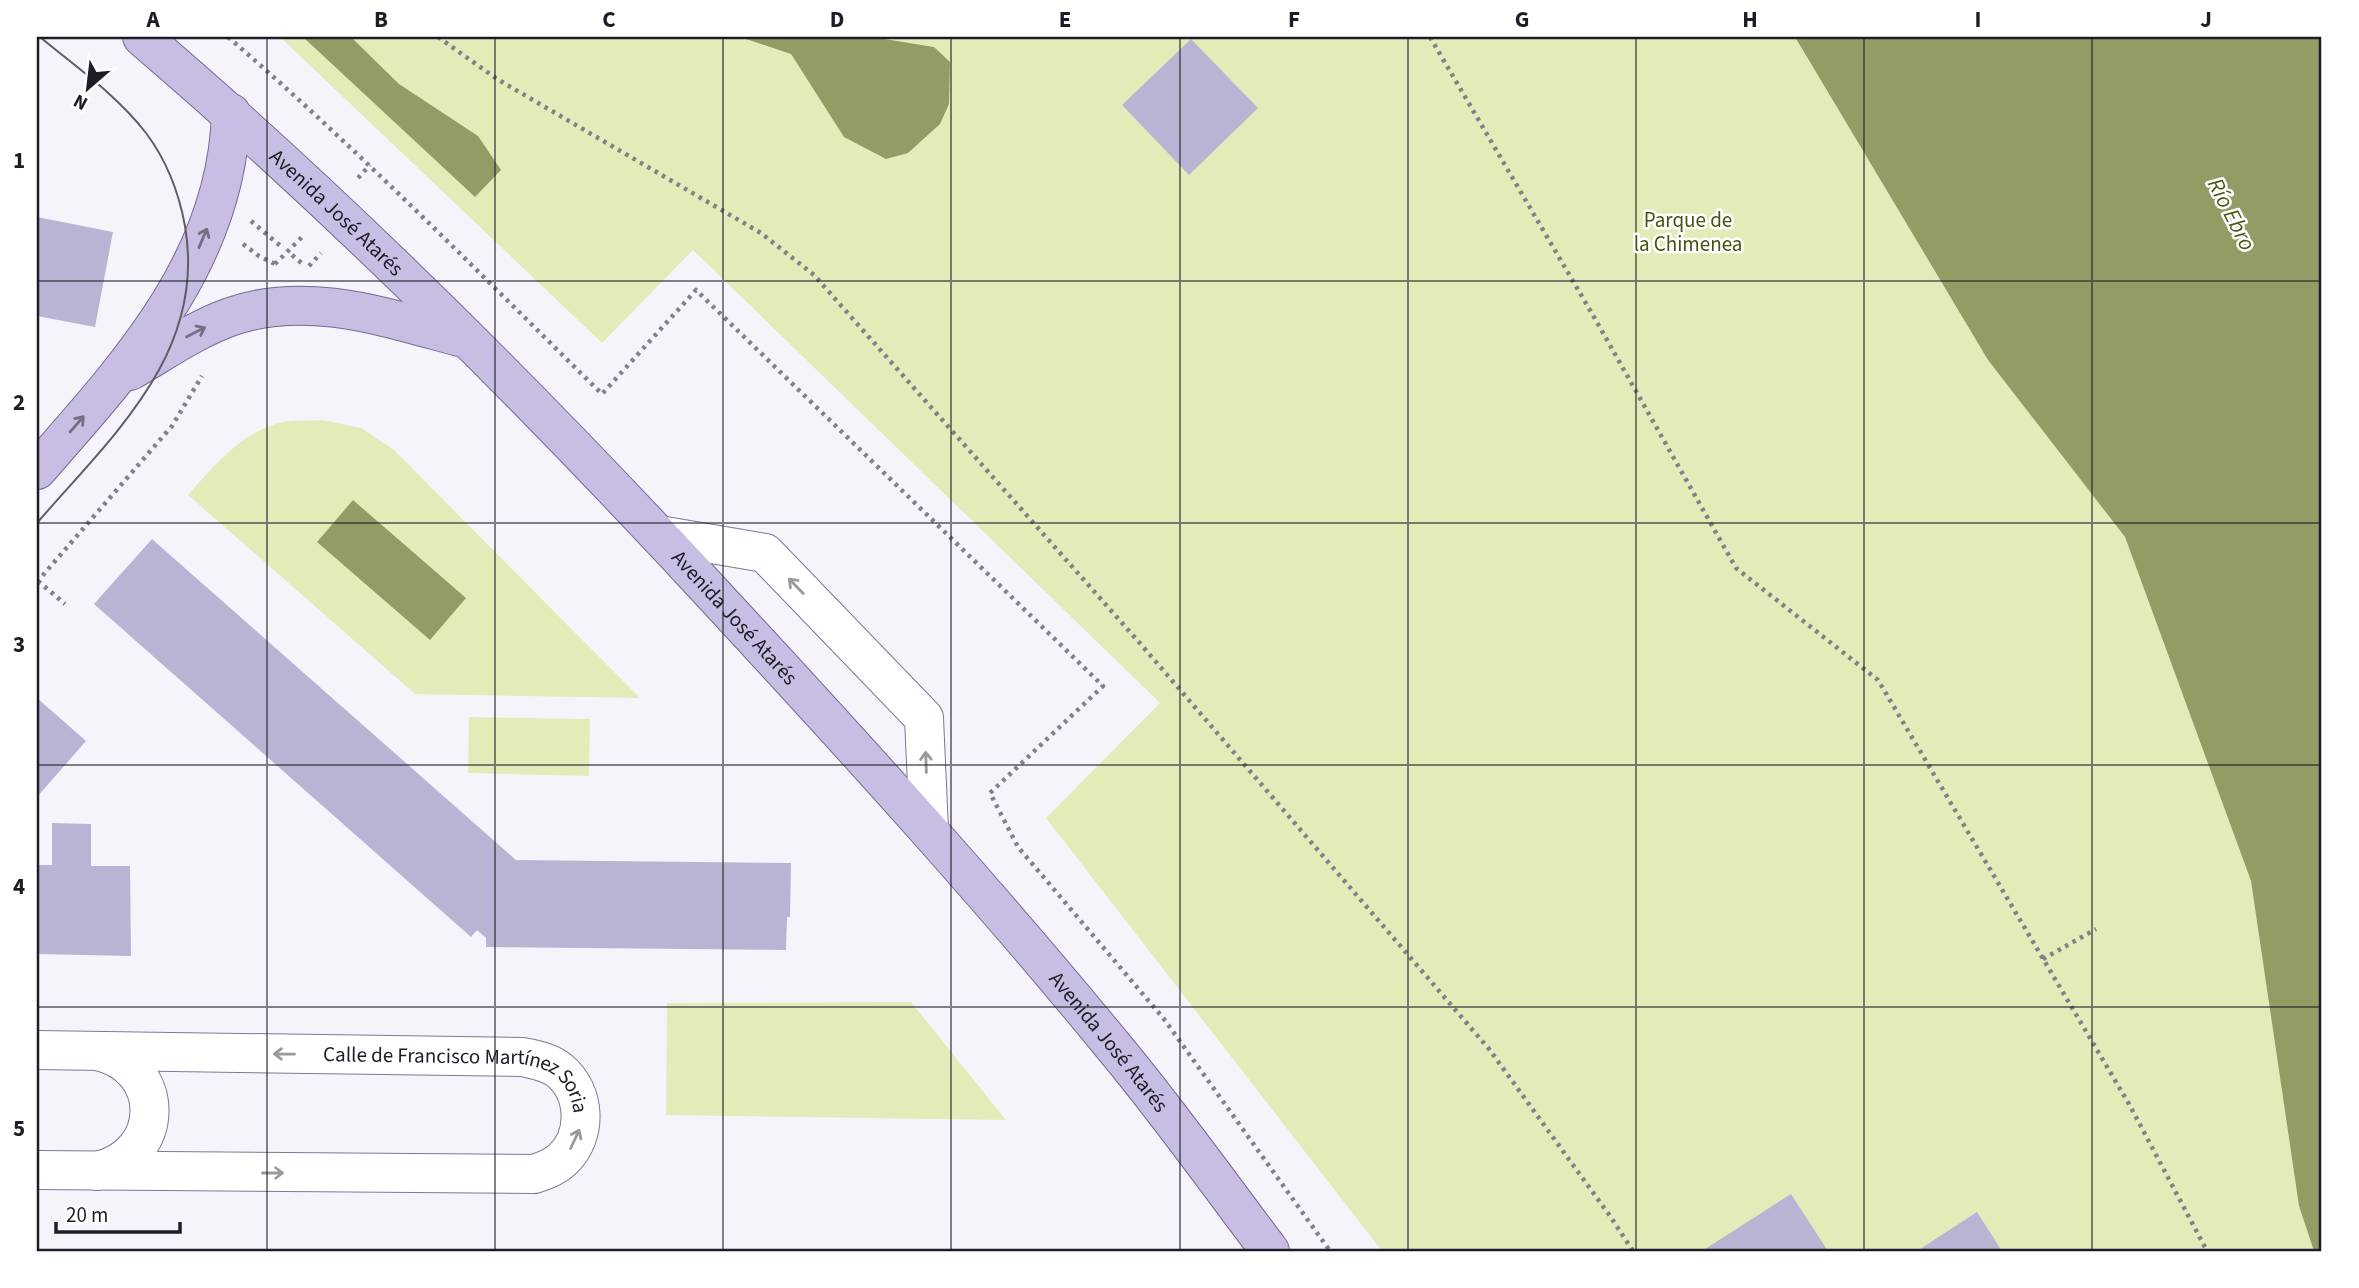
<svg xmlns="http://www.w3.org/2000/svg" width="2359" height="1288" font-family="'Source Sans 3',sans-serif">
<rect width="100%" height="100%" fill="#f6f4fb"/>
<path fill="#e3ecb8" d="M280,37H1795L1988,360L2125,537L2251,881L2299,1206L2314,1251H1382L1046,818L1160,703L693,250L602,343Z
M322,420L361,428L394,450L640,698L415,694L188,495C214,466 242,431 283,422C295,420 309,421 322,420Z
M469,717L590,719L589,776L468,773Z
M911,1002L1006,1120L666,1115L667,1003Z"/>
<path fill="#949c66" d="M303,37H351L399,84L478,136L501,170L475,197Z
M723,37H872L934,47L950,62L949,104L940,124L908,153L886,159L844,137L791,54L746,39Z
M1795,37H2322V1251H2314L2299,1206L2251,881L2125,537L1988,360Z
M353,500L466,598L430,640L317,542Z"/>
<path fill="#bbb3d3" d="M1191,39L1258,108L1189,175L1122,105Z
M37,217L113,232L95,327L37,316Z
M152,539L516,860L791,863L790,917H787L786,950L486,947V938L477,930L471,937L94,604Z
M37,698L86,741L37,797Z
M52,823L91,824V866H130L131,956L37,954V865H52Z
M1791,1194L1828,1251H1702Z
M1977,1212L2002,1251H1917Z"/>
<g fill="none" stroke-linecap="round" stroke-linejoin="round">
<g stroke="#7f7795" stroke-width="40">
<g id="minor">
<path d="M659,535L765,553L924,718L929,830"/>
<path id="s1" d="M37,1050L523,1057C536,1060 549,1062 559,1070C586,1092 588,1135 563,1159C556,1166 544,1171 534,1174L37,1170"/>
<path d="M97,1171C167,1155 167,1066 97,1051"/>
</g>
</g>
<g stroke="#756995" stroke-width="40">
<g id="major">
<path id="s2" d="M142,37C349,214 542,408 726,608C860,753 993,899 1118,1052C1171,1116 1220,1185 1270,1251"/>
<path d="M130,371C163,352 194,330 230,317C309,289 390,319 467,339"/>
<path d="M37,470C129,365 227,260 231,113"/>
</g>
</g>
<path stroke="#828089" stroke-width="4.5" stroke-dasharray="3.5 5" stroke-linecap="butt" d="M228,37C358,149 479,273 602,394L696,290L1103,686L990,793L1018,847L1164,1019L1330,1251
M438,37L497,79L761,233L814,275L1138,641L1489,1049L1610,1216L1633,1251
M1430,37L1594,317L1736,568L1878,680L2129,1104L2207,1251
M358,178L370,165
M251,221L283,248
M243,244L259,256L275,264
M292,255L304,265
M275,264L304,235
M309,266L321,253
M38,581L65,604
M37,582L172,426L202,376
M2043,959L2096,929"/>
<use href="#minor" stroke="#fff" stroke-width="38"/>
<use href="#major" stroke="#c8bee3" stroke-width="38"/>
<path stroke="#605d67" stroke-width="2" d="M37,523C112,436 207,353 185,226C179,193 167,161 146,133C118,96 76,67 40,37"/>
</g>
<defs><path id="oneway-shaft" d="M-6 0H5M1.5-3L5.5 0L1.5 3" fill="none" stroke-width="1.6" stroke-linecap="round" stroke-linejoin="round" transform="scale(1.75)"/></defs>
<g stroke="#746d85">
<use href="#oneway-shaft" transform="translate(203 238) rotate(-67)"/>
<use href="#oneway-shaft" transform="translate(196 332) rotate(-27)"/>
<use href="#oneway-shaft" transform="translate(77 424) rotate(-49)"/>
</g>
<g stroke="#9a999e">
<use href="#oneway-shaft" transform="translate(796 586) rotate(-134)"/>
<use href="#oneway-shaft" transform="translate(926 762) rotate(-92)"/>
<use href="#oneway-shaft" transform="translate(284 1054) rotate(-179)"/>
<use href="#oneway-shaft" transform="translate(575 1139) rotate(-65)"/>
<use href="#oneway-shaft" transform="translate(273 1173)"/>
</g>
<path fill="none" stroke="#1f1c27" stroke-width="2" stroke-opacity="0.55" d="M267,37V1251M495,37V1251M723,37V1251M951,37V1251M1180,37V1251M1408,37V1251M1636,37V1251M1864,37V1251M2092,37V1251M37,281H2322M37,523H2322M37,765H2322M37,1007H2322"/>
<g text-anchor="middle" stroke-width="5" stroke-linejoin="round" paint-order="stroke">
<g font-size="21" fill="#1f1c27" stroke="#fff">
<text dy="7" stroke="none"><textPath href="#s2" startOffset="262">Avenida José Atarés</textPath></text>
<text dy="7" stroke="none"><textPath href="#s2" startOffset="830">Avenida José Atarés</textPath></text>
<text dy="7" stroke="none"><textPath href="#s2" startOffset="1396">Avenida José Atarés</textPath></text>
<text dy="7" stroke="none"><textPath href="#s1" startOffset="430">Calle de Francisco Martínez Soria</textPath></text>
</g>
<g font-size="21" fill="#4b5113" stroke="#fff">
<text x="1688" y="227">Parque de<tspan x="1688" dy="24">la Chimenea</tspan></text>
</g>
<g font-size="23" font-style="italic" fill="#51581a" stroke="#fff">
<text transform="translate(2232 214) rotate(63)" y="8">Río Ebro</text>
</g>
</g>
<rect width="2359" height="1288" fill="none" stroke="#ffffff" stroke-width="77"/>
<g transform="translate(88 88) rotate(208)" stroke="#ffffff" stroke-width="5" paint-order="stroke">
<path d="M0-5L12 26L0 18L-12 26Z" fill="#1f1c27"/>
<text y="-10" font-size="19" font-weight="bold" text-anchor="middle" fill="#1f1c27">N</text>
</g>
<path d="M56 1222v10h124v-10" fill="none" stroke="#1f1c27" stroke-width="3.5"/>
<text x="66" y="1222" font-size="21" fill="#1f1c27" stroke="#ffffff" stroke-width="5" paint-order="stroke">20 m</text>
<rect x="38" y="38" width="2282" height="1212" fill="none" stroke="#1f1c27" stroke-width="2.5"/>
<g font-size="23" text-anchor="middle" font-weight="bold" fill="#1f1c27">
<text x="153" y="27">A</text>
<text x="381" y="27">B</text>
<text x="609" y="27">C</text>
<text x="837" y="27">D</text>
<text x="1065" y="27">E</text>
<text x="1294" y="27">F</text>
<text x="1522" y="27">G</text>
<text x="1750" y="27">H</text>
<text x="1978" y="27">I</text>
<text x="2206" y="27">J</text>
<text x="19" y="168">1</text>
<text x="19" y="410">2</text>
<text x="19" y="652">3</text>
<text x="19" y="894">4</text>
<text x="19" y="1136">5</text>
</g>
</svg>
